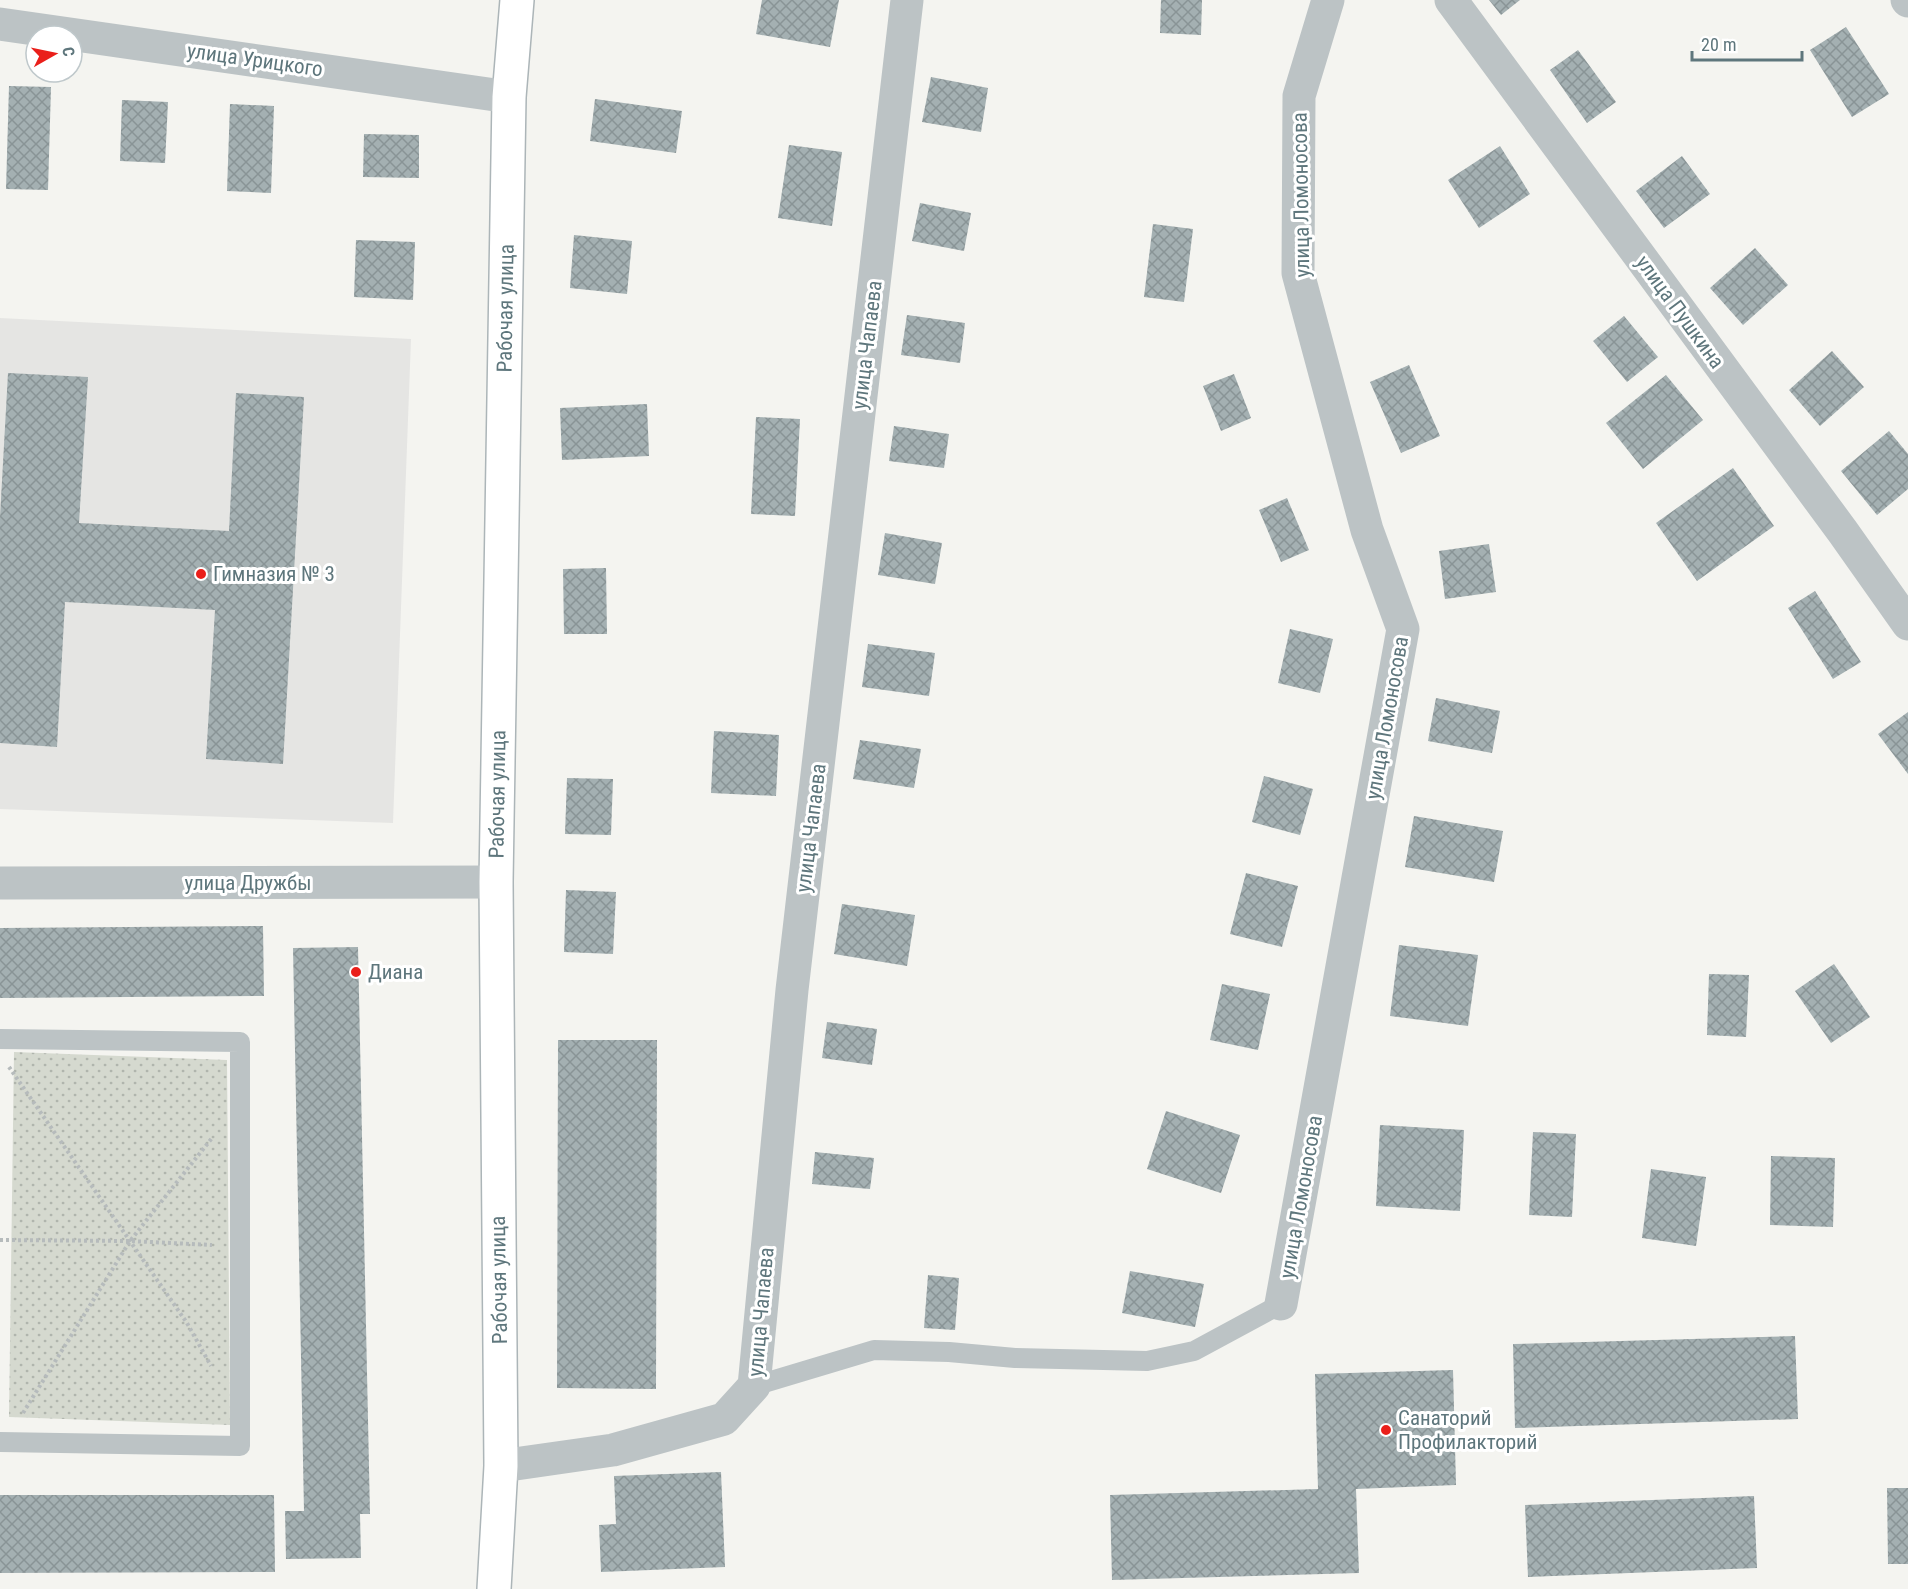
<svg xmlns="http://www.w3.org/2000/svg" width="1908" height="1589" font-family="'Roboto Condensed',sans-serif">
<defs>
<pattern id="grass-dots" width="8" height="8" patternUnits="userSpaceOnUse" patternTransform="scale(1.5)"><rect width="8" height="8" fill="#d5d9cf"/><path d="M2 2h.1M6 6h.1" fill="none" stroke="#b0b5ad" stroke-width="1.8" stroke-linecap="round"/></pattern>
<pattern id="building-cross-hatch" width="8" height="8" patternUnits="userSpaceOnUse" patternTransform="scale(1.5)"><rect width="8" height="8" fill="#a4b0b2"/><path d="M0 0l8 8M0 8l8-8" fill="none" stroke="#899496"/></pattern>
</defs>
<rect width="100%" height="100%" fill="#f4f4f0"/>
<path fill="#e5e5e3" d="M0,318L411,339L393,823L0,809Z"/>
<path fill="url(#grass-dots)" d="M14,1052L227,1060L230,1425L9,1417Z"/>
<path fill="url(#building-cross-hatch)" d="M762,0H839L830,47L756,34Z
M1161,0H1202L1201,35L1160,33Z
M1489,0H1520L1501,15Z
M1846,27L1889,94L1852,117L1810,50Z
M1578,50L1616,102L1587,123L1550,70Z
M931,77L988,88L981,132L922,122Z
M9,86L51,87L48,190L6,189Z
M595,99L682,111L676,153L590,141Z
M122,100L168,102L165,163L120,161Z
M230,104L274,106L271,193L227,191Z
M364,134L419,135V178L363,177Z
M789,145L842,152L832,226L778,218Z
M1500,146L1530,194L1479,228L1448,180Z
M1682,156L1710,194L1664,228L1636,191Z
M920,203L971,213L964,251L912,241Z
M1153,224L1193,229L1184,302L1144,297Z
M574,235L632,241L627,294L570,288Z
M356,240L415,242L413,300L354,297Z
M1755,248L1788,285L1743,325L1710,288Z
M907,315L965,323L960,363L901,355Z
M1624,316L1658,357L1627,382L1593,341Z
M1832,351L1864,387L1820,426L1789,390Z
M1409,365L1440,436L1401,453L1370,382Z
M8,373L88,377L79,523L229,531L236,393L304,397L283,764L206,759L215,610L65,602L57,747L0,743V517Z
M1234,374L1251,418L1221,431L1203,386Z
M1666,375L1703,420L1643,469L1606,423Z
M647,404L649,456L562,460L560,408Z
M756,417L800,419L795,516L751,514Z
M894,426L949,434L944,468L889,461Z
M1889,431L1908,454V489L1877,515L1841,471Z
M1733,468L1774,526L1697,581L1656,523Z
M1287,498L1309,550L1281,562L1259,510Z
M885,533L942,543L935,584L878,575Z
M1489,544L1496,592L1445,599L1439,551Z
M606,568L607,634H564L563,569Z
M1815,591L1861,662L1833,679L1788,608Z
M1290,629L1333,639L1320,693L1278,683Z
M868,644L935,653L929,696L862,687Z
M1436,698L1500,711L1492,753L1428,741Z
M1908,712V774L1878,734Z
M714,731L779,735L776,796L711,793Z
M860,740L921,749L914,788L853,779Z
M1264,776L1313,789L1300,835L1252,822Z
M567,778L613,779L611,835L565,834Z
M1414,816L1503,831L1494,882L1405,867Z
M1246,873L1298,886L1282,947L1230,934Z
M566,890L616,892L613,954L564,952Z
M842,904L915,915L907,966L834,954Z
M263,926L264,996L0,998V928Z
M1399,945L1478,955L1468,1026L1390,1016Z
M358,947L370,1514H360L361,1558L286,1559L285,1511H304L293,948Z
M1834,964L1870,1017L1831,1043L1795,991Z
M1709,974L1749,975L1746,1037L1707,1035Z
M1222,984L1270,994L1258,1050L1210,1040Z
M827,1022L877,1029L872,1065L822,1058Z
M558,1040H657L656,1389L557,1388Z
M1166,1111L1240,1135L1221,1193L1147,1169Z
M1380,1125L1464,1130L1460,1211L1376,1206Z
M1533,1132L1576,1134L1572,1217L1529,1215Z
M815,1152L874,1158L870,1189L812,1184Z
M1771,1156L1835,1158L1833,1227L1770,1225Z
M1651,1169L1706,1177L1696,1246L1642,1238Z
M1130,1271L1204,1284L1195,1327L1122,1313Z
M928,1275L959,1278L955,1330L924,1328Z
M1795,1336L1798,1419L1515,1428L1513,1344Z
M1453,1370L1456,1485L1356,1489L1359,1573L1112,1580L1110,1495L1318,1489L1315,1374Z
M721,1472L725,1567L601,1572L599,1525L616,1524L614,1476Z
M1887,1488H1908V1564H1888Z
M0,1495H274L275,1572L0,1573Z
M1754,1496L1757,1568L1528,1577L1525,1505Z"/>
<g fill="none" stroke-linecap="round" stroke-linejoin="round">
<g stroke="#acb5b8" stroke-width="36">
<g id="secondary">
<path id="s1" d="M494,1589L501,1466L496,882L509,97L517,0"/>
</g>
</g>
<path stroke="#b6bbbc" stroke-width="4" stroke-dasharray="3 3" stroke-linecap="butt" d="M9,1067L187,1323L211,1366
M0,1240L130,1241L212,1245
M23,1413L130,1241L212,1138"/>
<path stroke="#bcc3c5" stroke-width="20" d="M0,1039L240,1042V1446L0,1442
M754,1386L874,1350L949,1352L1015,1358L1147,1361L1194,1351L1281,1304"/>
<path stroke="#bcc3c5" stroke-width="33" d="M1451,0L1843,532L1908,624
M1907,0L1908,1
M0,24L509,97
M0,883L496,882
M1281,1304L1403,629L1367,530L1298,273L1299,96L1328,0
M501,1466L613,1450L724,1419L754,1386L792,990L907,0"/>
<use href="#secondary" stroke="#fff" stroke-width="33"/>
</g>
<g fill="#ea1f1a" stroke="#fff" stroke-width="2">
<circle cx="201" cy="574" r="6"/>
<circle cx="356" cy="972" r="6"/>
<circle cx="1386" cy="1430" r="6"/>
</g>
<g text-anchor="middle" stroke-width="6" stroke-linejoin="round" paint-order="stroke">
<g font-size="21" fill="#5e767c" stroke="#fff">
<text transform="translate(255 60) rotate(8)" y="7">улица Урицкого</text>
<text transform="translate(1301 195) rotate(-91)" y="7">улица Ломоносова</text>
<text dy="7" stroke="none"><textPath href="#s1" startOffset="1281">Рабочая улица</textPath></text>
<text transform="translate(1680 312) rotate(54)" y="7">улица Пушкина</text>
<text transform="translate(867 345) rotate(-83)" y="7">улица Чапаева</text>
<text transform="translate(1387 718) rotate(-80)" y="7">улица Ломоносова</text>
<text dy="7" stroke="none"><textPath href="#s1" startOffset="795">Рабочая улица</textPath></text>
<text transform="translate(811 828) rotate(-83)" y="7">улица Чапаева</text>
<text x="248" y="890">улица Дружбы</text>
<text transform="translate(1301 1197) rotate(-80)" y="7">улица Ломоносова</text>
<text transform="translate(499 1280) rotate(-91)" y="7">Рабочая улица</text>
<text transform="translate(761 1312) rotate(-85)" y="7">улица Чапаева</text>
</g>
<g font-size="21" fill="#5e767c" stroke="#fff" text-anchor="start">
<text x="213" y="581">Гимназия № 3</text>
<text x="368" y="979">Диана</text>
<text x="1398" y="1425">Санаторий<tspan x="1398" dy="24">Профилакторий</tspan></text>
</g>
</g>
<g transform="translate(54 54) rotate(81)"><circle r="28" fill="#ffffff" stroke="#bfc8cb" stroke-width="1.5"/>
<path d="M0-4.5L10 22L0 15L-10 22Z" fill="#ea1f1a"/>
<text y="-9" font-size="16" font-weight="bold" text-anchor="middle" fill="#5e767c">С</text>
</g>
<path d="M1692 51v9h110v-9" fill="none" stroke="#5e767c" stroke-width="3"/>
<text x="1701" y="51" font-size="18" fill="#5e767c" stroke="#ffffff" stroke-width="4.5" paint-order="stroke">20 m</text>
</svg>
